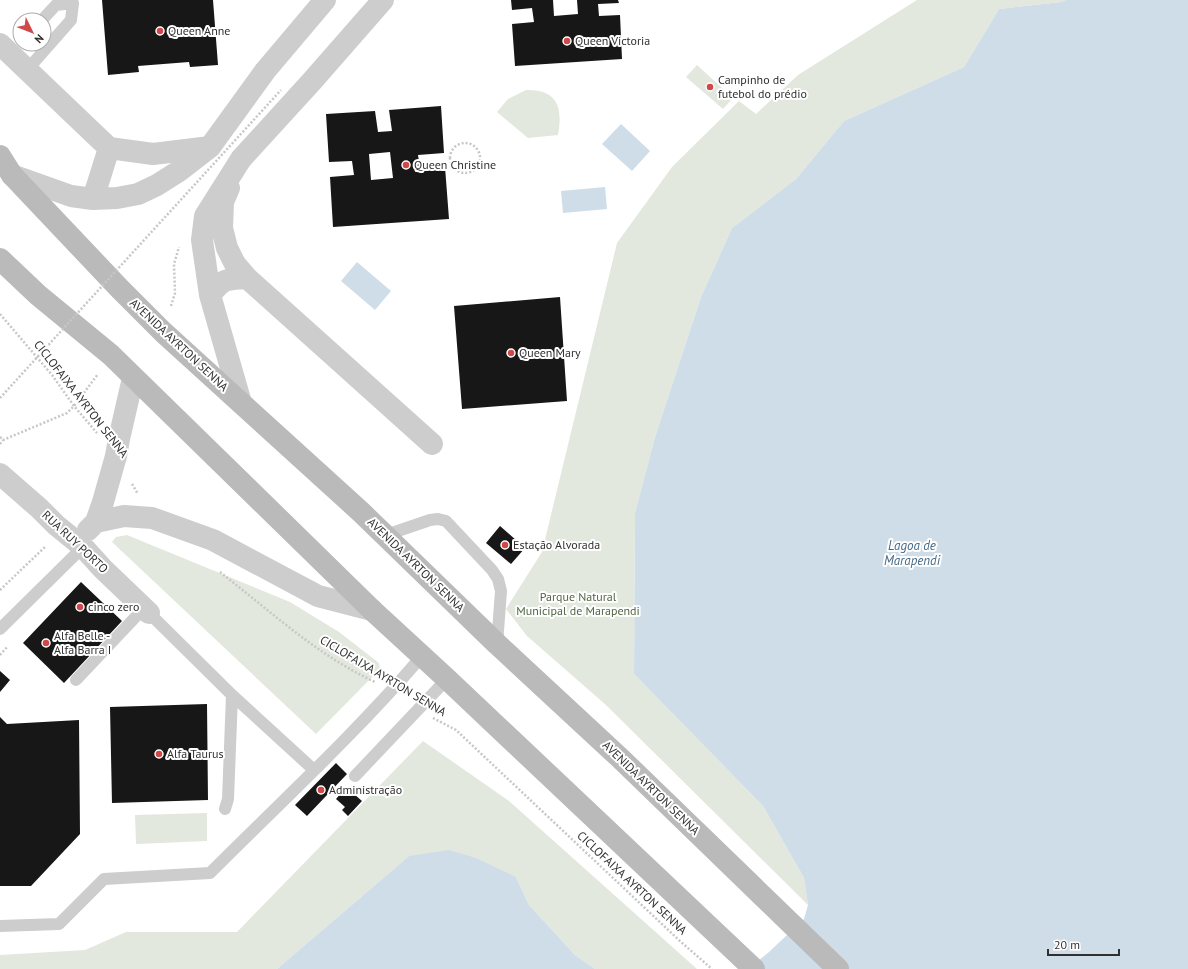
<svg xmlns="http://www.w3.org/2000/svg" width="1188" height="969" font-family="'PT Sans',sans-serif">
<rect width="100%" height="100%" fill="#fff"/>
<path fill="#e2e8dd" d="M917,0H1066L1061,2L999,9L964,67L844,121L796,179L732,228L701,297L655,437L635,513L634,674L763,806L804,878L808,905L606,705L527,636L506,609L542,552L617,243L672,167L739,101L756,114L798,75Z
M697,65L733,98L723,109L686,77Z
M526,90C558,89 563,108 558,135L528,138L497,112L508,99Z
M127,535L290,602L339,632L379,663L380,669L316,734L112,542L116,537Z
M423,741L509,801L697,969H595L575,955L529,905L516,877L409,856L277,969H0V955L85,950L126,932H237Z
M207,813V841L136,844L135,815Z"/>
<path fill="#cfdde8" d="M1066,0H1188V969H748L769,952L804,919L808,905L804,878L763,806L634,674L635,513L655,437L701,297L732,228L796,179L844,121L964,67L999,9L1061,2Z
M621,124L650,151L632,171L602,144Z
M605,187L607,209L563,213L561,191Z
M357,262L391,291L375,310L341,281Z
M449,850L476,858L516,877L529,905L575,955L595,969H277L409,856Z"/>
<path fill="#171717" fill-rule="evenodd" d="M102,0H213L218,65L190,67L189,62L138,66L139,72L108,75Z
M511,0H553L554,16L578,14L577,0H618L619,3L598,4L599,16L620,15L622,59L515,66L512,24L534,22L532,8L512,10Z
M441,106L444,153L418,155L420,168L445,167L449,219L333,227L330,177L354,175L352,161L329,162L326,114L375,111L378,132L392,131L389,110ZM390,152L393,178L371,180L369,154Z
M560,297L567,401L462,409L454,306Z
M500,526L525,548L511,564L486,543Z
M81,582L122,621L64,683L23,643Z
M0,671L10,680L0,692Z
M207,704L208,800L112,803L110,707Z
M0,717L7,724L79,720L80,834L31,886H0Z
M336,763L347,774L307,816L295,805Z
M346,787L362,801L348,816L342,810L345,807L336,799Z"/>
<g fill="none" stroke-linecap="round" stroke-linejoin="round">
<path stroke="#c7c7c7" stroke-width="2.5" stroke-dasharray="2 2" stroke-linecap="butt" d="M450 158a15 15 0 1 1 30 0a15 15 0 1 1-30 0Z
M171,306L175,293L174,264L179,247
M0,314L52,375L74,406L97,433
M0,437L3,440L67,413L74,406L98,374
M0,444L3,440
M132,484L138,494
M220,572C270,611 317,655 375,682
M0,590L46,546
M0,655L8,646
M433,718L456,730L681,942L712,969"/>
<path stroke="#cdcdcd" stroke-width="12" d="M27,70L71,20L73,3L56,5L42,20
M386,535L430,520L438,519L446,521L492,570L498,579L501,591L497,644
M149,613L232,695L314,770
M0,629L83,547
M76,680L144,608
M355,776L447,679
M225,809L228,799L232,695
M0,926L59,924L104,879L210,873C281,802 356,733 422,656"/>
<path stroke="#cdcdcd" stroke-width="22" d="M0,44L109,148L153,154L210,147
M12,175L71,196L93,199L117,198L138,194L157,185L179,171L210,147L265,71L325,0
M229,188L223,202L222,228L227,248L235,264L247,278L432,444
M93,199L109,148
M210,295C224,278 226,279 247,278
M241,403L210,295L202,240L205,216L241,159L313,80L383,0
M0,474L39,508L56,525L83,547L103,569L149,613
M96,522L124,516L152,518L213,540L318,596L372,610
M88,530L96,522L103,502L116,456L119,439L133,378"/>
<path stroke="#bababa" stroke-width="22" d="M0,156L12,175L120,289L163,332L362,513L497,644L620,758L838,969
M0,259L38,295L111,355L372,610L447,679L754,969"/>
<path stroke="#c7c7c7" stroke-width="2.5" stroke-dasharray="2 2" stroke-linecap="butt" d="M0,398L281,90"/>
</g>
<g fill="#cf494a" stroke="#fff" stroke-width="1.5">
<circle cx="160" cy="31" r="4"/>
<circle cx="567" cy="41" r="4"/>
<circle cx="710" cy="87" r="4"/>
<circle cx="406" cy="165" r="4"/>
<circle cx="511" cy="353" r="4"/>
<circle cx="505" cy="545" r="4"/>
<circle cx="80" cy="607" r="4"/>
<circle cx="46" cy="643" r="4"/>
<circle cx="159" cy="754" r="4"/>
<circle cx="321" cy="790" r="4"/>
</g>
<g text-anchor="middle" stroke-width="4" stroke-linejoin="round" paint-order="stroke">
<g font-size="12" fill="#303030" stroke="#fff" text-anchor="start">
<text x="168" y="35">Queen Anne</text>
<text x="575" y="45">Queen Victoria</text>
<text x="718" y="84">Campinho de<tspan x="718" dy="14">futebol do prédio</tspan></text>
<text x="414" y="169">Queen Christine</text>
<text x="519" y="357">Queen Mary</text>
<text x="513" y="549">Estação Alvorada</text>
<text x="88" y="611">cinco zero</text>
<text x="54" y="640">Alfa Belle -<tspan x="54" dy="14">Alfa Barra I</tspan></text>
<text x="167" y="758">Alfa Taurus</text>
<text x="329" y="794">Administração</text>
</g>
<g font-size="12" fill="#303030" stroke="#fff">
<text transform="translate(179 345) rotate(43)" y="4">AVENIDA AYRTON SENNA</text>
<text transform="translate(81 399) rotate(52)" y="4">CICLOFAIXA AYRTON SENNA</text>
<text transform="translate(75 542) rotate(43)" y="4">RUA RUY PORTO</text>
<text transform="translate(416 565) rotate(44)" y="4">AVENIDA AYRTON SENNA</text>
<text transform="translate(383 676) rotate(31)" y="4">CICLOFAIXA AYRTON SENNA</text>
<text transform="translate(651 788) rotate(44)" y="4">AVENIDA AYRTON SENNA</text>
<text transform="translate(632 883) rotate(43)" y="4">CICLOFAIXA AYRTON SENNA</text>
</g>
<g font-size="12" fill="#516643" stroke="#fff">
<text x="578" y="601">Parque Natural<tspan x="578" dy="14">Municipal de Marapendi</tspan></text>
</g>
<g font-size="13" font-style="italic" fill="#486b88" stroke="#fff">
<text x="912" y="550">Lagoa de<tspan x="912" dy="15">Marapendi</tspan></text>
</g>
</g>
<g transform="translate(32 32) rotate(133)"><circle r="19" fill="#ffffff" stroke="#acacac"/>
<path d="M0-3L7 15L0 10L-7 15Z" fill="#cf494a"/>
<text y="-6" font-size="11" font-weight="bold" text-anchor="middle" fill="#303030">N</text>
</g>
<path d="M1048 949v6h71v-6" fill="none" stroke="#303030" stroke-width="2"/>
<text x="1054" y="949" font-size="12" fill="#303030" stroke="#ffffff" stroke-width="3" paint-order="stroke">20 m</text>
</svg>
